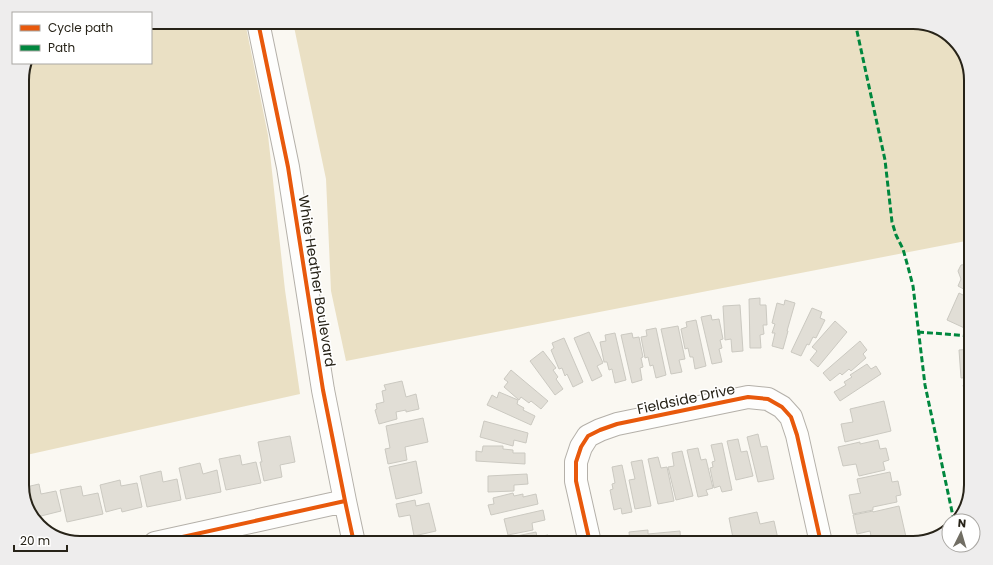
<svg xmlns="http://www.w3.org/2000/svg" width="993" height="565" font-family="Poppins,sans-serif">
<rect width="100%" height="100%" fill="#faf8f2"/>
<path fill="#eae0c4" d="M151,22H245L268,135L285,290L300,394L22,456V76L28,63H151Z
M293,22H913L942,30L963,51L971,76V240L346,361L331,291L326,179Z"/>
<path fill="#e1ded6" stroke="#cbc9c1" d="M971,259V293L958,286L961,279L958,271L961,265L968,264Z
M959,293L971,299V331L947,320Z
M760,298V305H766L767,325H763L764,334L760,335L761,348H750L749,299Z
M785,300L795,303L787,331H788L783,349L772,346L775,333H772L775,324L772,323L777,303L784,305Z
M740,305L743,351L732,352L731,339L725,340L723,306Z
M812,308L822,312L820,318L825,320L816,338L813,337L809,345L807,344L801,356L791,352Z
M711,315L712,320L719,319L723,339L720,340L722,348L719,349L722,362L712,364L701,317Z
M696,320L706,366L695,369L693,357H690L688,348L685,349L681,329L687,327L686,322Z
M835,321L847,332L818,367L810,360L817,351L812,347Z
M678,326L685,359L679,360L682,372L671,374L661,329Z
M656,328L666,375L656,378L653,365L650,366L648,357L645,358L641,337L647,336L646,330Z
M589,332L603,363L597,366L602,376L592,381L574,338Z
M615,333L626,380L615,383L612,369L609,370L607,362H604L600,342L606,341L605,335Z
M632,333L633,338L639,337L643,357L641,358L643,367L640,368L642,380L632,383L621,335Z
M564,338L583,382L573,387L567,374L565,376L562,368L559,369L551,350L554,348L552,343Z
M860,341L867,350L863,354L866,358L851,371L849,369L842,375L840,373L830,381L823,373Z
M971,349V377L961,378L959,350Z
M543,351L556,368L553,370L558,377L556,379L563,389L555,395L530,361Z
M867,364L871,369L876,366L881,374L840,401L834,392L846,385L844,382L852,377L850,375Z
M511,370L548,401L541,409L531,401L529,403L521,397L519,400L504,387L508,382L504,379Z
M402,381L406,397L416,394L419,409L406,412V410L396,412L397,419L379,424L375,410L377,409L376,404L384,402L382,391L386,390L384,385Z
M971,383V406L968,407L963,385Z
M499,392L518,400L517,404L524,408L523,410L535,416L531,425L487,405L492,395L497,398Z
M884,401L891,431L845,442L841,424L853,422L850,409Z
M423,418L428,442L405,447L407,460L388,464L385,449L390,448L386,426Z
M484,421L528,433L526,443L514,440L513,446L480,437Z
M758,434L761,447L767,446L774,479L758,482L747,437Z
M290,436L295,462L280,465L282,477L264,481L260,462H262L258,442Z
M738,439L741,452L747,451L753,476L736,480L727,441Z
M878,440L880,449L886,448L889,460L883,462L885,470L859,476L856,464L843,466L838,447L860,442V444Z
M722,443L732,490L722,492L720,486L714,488L710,468L713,467L712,462L715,461L711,445Z
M483,446H503V449L513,450V453H525V464L476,461V451L482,452Z
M698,448L701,460L706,459L713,488L706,490L708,495L698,497L687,450Z
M682,451L693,496L676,500L668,467L674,466L672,453Z
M240,455L242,465L256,462L261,483L226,490L219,459Z
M658,457L661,468L667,467L674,501L658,504L648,459Z
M642,460L651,506L635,509L629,480L635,479L631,462Z
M416,461L422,493L396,499L389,467Z
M200,463L203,474L217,470L221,492L186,499L179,468Z
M622,465L632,512L622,514L621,508L614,510L610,490L613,489L612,484L615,483L612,467Z
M161,471L163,482L177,479L181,500L147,507L140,476Z
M890,472L892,482L898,481L901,495L896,496L897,502L873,507V510L853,514L849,495L861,493L860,492L857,479Z
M527,474L528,484L514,485V491L488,492V476Z
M120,480L121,486L137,483L142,507L122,512L121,508L106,512L100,485Z
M39,484L41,494L56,491L61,511L33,518L30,514L22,488Z
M81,486L83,496L98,493L103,514L67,522L60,490Z
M513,493L514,496L523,494V497L536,494L538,504L491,515L488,505L494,504L493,498Z
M415,500L416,506L429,503L436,531L414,536L410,515L399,517L396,504Z
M899,506L906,537L877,543L876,540L872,541L870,531L857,534L853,515L873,511V512Z
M543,510L545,520L532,523L533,530L508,535L504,519Z
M757,512L760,524L774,521L778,539L763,542L762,541L753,543H734L729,518Z
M648,530V534L680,531L681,543H630L629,532Z
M536,532L537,537L548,535L550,543H503L502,539Z
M449,537L450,543H422L430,541Z
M905,538L906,543H882Z"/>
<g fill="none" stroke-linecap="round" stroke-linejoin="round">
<g stroke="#b4b0a9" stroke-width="24">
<path id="minor" d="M258,22L288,167L323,390L345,501L354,543
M155,543L345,501
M590,543L576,481V462L581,447L588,436L600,430L617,424L748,397L768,399L782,407L791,417L797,435L821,543"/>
</g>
<use href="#minor" stroke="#fefefd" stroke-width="22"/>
<path stroke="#00873e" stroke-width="3" stroke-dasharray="6 3" stroke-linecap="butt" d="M855,22L885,160L892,222L896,235L903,249L908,267L913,286L925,385L954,521
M918,332L971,336"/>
<g stroke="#fff" stroke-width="6">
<path id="cycleway" d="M258,22L288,167L323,390L345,501L354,543
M155,543L345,501
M590,543L576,481V462L581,447L588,436L600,430L617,424L748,397L768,399L782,407L791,417L797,435L821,543"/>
</g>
<use href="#cycleway" stroke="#e8590c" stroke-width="4"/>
</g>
<g text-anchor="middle" stroke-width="3" stroke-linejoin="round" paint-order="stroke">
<g font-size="14" fill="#272318" stroke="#fff">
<text transform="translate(317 281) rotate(81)" y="5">White Heather Boulevard</text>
<text transform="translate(686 399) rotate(-12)" y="5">Fieldside Drive</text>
</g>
</g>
<path d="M0 0H993V565H0ZM80 29H913A51 51 0 0 1 964 80V485A51 51 0 0 1 913 536H80A51 51 0 0 1 29 485V80A51 51 0 0 1 80 29Z" fill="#eeeded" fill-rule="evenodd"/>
<path fill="none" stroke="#272318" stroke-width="2" d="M80 29H913A51 51 0 0 1 964 80V485A51 51 0 0 1 913 536H80A51 51 0 0 1 29 485V80A51 51 0 0 1 80 29Z"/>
<rect x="12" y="12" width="140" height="52" fill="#ffffff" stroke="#a9a7a3"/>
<rect x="20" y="25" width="20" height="6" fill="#e8590c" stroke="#a9a7a3"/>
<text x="48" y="32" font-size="12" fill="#272318">Cycle path</text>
<rect x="20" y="45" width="20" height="6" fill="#00873e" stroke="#a9a7a3"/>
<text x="48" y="52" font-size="12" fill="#272318">Path</text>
<g transform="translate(961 533) rotate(5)"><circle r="19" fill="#ffffff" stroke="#a9a7a3"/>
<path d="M0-3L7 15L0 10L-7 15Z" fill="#716e64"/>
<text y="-6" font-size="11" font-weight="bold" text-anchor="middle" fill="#272318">N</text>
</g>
<path d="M14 545v6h53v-6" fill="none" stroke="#272318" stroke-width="2"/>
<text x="20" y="545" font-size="12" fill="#272318" stroke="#ffffff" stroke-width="3" paint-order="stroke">20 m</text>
</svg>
